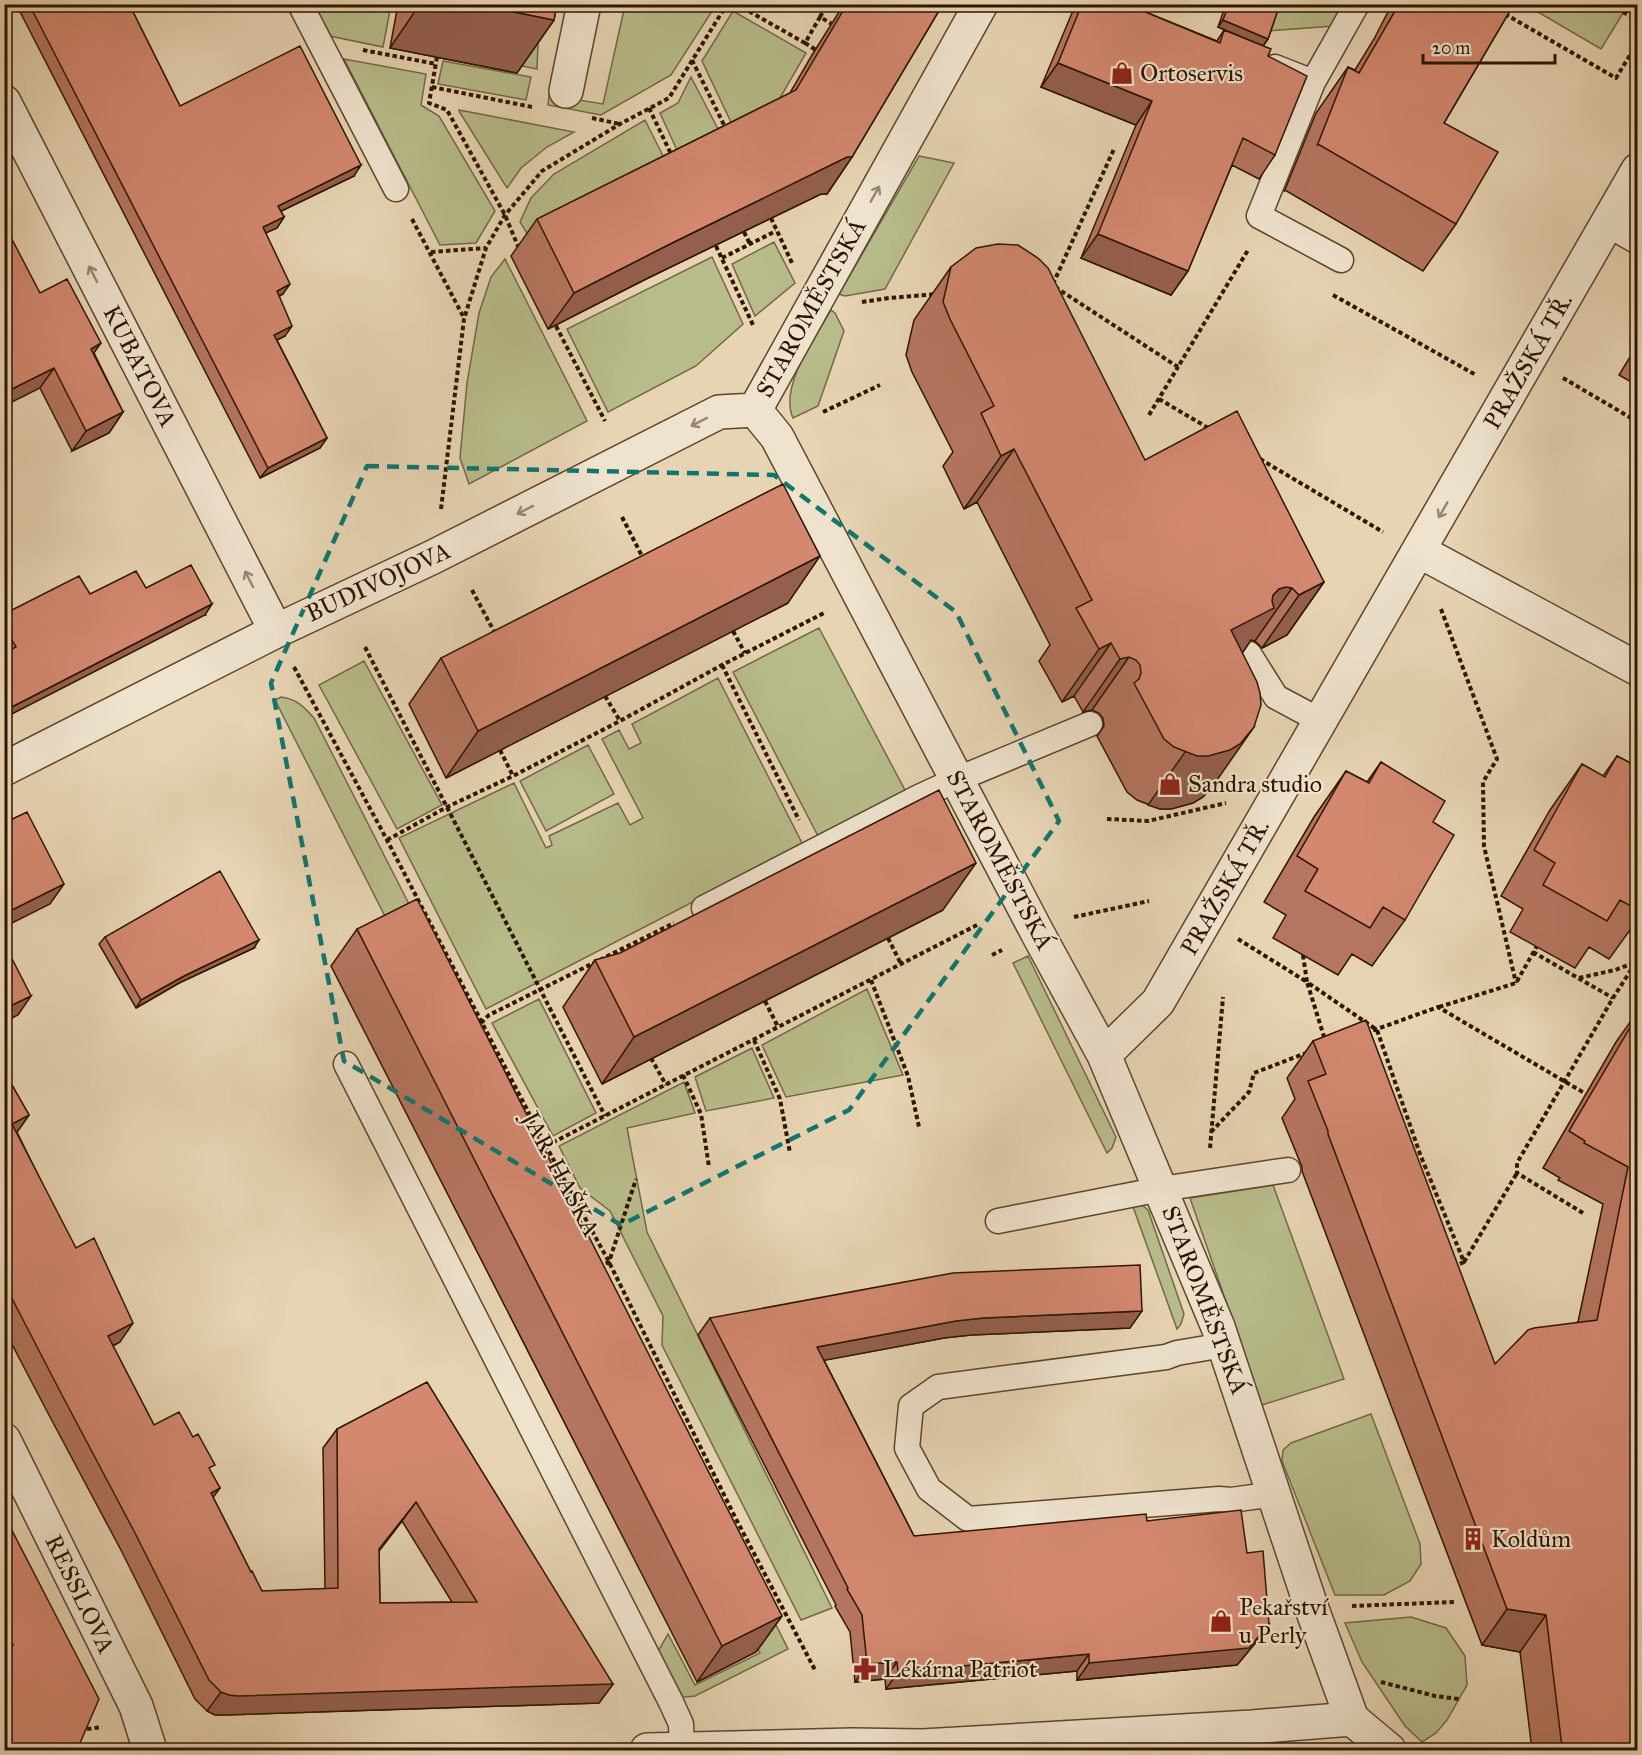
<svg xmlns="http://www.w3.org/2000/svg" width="1642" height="1755" font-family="'IM FELL Great Primer',serif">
<rect width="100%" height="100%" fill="#e7d4b3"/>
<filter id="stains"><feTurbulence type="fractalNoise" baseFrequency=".00333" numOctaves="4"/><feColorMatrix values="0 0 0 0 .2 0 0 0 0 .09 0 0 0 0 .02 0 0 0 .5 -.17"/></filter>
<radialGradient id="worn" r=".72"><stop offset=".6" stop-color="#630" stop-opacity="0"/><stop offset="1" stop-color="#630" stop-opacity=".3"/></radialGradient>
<path fill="#b8bc8b" stroke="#736846" stroke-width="1.5" d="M309,5H391L383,47L325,35Z
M534,5H542L538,43L537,69L522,66Z
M625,5H716L671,75L601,115L548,105L549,95L603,104Z
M1260,5H1344L1334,26L1268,31Z
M1526,5H1628L1601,49Z
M733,11L806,53L765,124L738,137L702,61Z
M344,59L426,74L421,105L439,116L495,211L476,243L440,245Z
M443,61L531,77L526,100L438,84Z
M691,77L718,129L677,150L660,113L678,103Z
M459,111V110L574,132L547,147L521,168L507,188Z
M645,120L670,170L531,240L520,222L531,198L554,174Z
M919,156L954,163L885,289L845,296L839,294Z
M774,242L795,283L755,316L732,264Z
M712,257L743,324L696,366L608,412L567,329Z
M505,259L587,421L469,484L460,458L467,383L479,313L491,277Z
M831,310L835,313L844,331L818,406L793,418C779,386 815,338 831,310Z
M819,628L906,792L819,838L733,672Z
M364,661L442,805L397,829L319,685Z
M718,678L803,845L486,1009L399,838L514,783L546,848L552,845L549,836L618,803L630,825L643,818L602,739L619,730L629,749L641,743L632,724Z
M281,697C297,699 304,707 314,718L458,1000L449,1042L275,700Z
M588,745L614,794L546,831L520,781Z
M1028,956L1116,1137L1112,1148L1107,1153L1013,963Z
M867,989L903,1075L786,1097L762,1045Z
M539,999L596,1113L553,1136L492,1023Z
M752,1048L774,1098L706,1111L695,1077Z
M684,1082L695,1113L627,1128L647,1232L832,1608L801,1620L662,1345L663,1316L610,1211L580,1188L559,1146Z
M1273,1185L1344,1379L1262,1405L1190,1198Z
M1132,1204L1142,1205L1148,1210L1184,1314L1181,1324L1177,1329Z
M1371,1414L1420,1544L1421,1564L1410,1581L1384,1595H1335L1282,1461L1283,1450L1291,1443Z
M705,1546L739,1551L788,1649L695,1696L676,1698L657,1653L668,1634L695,1685L760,1653Z
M1411,1617L1446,1628L1465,1656L1467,1685L1447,1720L1436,1733L1422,1742L1405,1726L1362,1662L1345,1623Z"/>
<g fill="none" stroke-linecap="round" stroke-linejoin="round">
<g stroke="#5c452d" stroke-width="27">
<path id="service" d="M300,4L396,189
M1275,67L1313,82L1259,216L1341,260
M1313,82L1357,4
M1249,654L1276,697L1321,721
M704,908L919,797L958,779L1090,724
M346,1064L671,1702L681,1724L682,1749
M998,1221L1161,1189L1288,1170
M1224,1345L1177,1353L1166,1357L938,1387L911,1406L907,1448L929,1489L968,1519L1219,1499L1231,1500L1274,1494"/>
</g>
<g stroke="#5c452d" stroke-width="36">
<path id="minor" d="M566,91L584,4
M4,102L276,631
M1609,220L1638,237
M755,410L777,437L1038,934L1104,1055L1218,1327L1312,1609L1352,1719L1389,1750
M755,410L981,4
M1419,551L1638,669
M4,769L276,631L433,557L719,412L755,410
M1104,1055L1158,1002L1638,170
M4,1440L136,1706L150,1750
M647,1750L852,1745L922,1746L1252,1727L1352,1719"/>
</g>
<path stroke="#2e1500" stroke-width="4" stroke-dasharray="4.5 3" stroke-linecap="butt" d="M736,4L805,43L820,17L832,24
M1623,12L1638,20
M1505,14L1616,78L1638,42
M820,17L827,4
M805,43L816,50
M363,50L436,64
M437,57L429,103L447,110L505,215L520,251
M692,60L726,129
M432,87L532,107
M649,108L672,156
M592,118L620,124
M771,218L792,263
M412,219L464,318
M744,232L750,244
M716,246L753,325
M431,252L486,248
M722,258L776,231
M1053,284L1114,149
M1055,287L1178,367L1248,250
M1333,295L1476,375
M862,302L889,298L938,294
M556,326L605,421
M1563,378L1638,422
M1159,399L1210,429
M823,412L880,385
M1149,415L1178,367
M1260,459L1383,532
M441,509L464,319L486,248L505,215L542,171L620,124L669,98L727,4
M622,517L643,558
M472,590L496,635
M1441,609L1497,759L1483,782L1484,846L1516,983
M733,631L745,653
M365,647L605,1116
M722,665L799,820
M294,667L387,840L546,1146L609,1262L736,1519L815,1670
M605,696L620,721
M500,750L513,776
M1107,819L1148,821L1226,803
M387,840L447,807L513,776L620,721L722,665L826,612
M1074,917L1149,901
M888,938L901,964
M1238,939L1307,982L1325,1040
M1533,952L1613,998
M992,955L1002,950
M1303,955L1307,982L1377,1030L1420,1154L1464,1262L1455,1266
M1579,978L1615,970L1636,962
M871,980L908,1076L919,1127
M765,1001L778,1027
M1439,1007L1516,983L1537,946
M481,1023L489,1015L674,923
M1366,1033L1438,1007L1586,1094
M754,1040L780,1099L790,1153
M651,1058L666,1085
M683,1075L701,1114L709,1167
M1211,1132L1249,1092L1254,1073L1306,1053
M546,1146L977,925
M1210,1148L1223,997
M1583,1213L1517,1173V1163L1613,998L1638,959
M1464,1262L1517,1173
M599,1267L609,1262L636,1179
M1352,1606L1454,1602
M1381,1682L1435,1696L1459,1699
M87,1729L102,1727"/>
<use href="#service" stroke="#efe3ce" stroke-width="24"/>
<use href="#minor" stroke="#efe3ce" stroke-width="33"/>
</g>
<path fill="#b5755f" stroke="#2e1500" stroke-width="1.5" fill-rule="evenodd" d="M16,4H129L180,106L354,176L281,211L284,217L277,228L265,233L283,294L279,296L285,336L277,340L327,438L320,448L260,478Z
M398,4H557L554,20L517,73L390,48Z
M844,4H943L852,157L827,194H821L644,280L548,329L511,256L537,219L790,93L812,55Z
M1078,4H1126L1217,41L1224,30L1268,56L1275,155L1259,179L1232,165L1188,271L1171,295L1081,258L1136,125L1041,87L1072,13Z
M1226,4H1280L1268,39L1263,46L1218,27Z
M1392,4H1514L1444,123L1456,224L1423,271L1285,190L1284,192L1316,113L1348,67L1355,70L1374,39Z
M951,267L1145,460L1324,582L1287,635L1262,648L1255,641L1251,640L1242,653L1217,780L1203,797L1193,803L1171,809H1160L1137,800L1127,792L1097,736L1104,726L1103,718L1099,713L1092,710L1083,712L1074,696L1062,702L1039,661L1050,645L977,502L964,509L943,466L953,452L912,372L906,355L914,320Z
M40,293L94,353L123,412L109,433L72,451L40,388Z
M1638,344V386L1619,375Z
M146,588L205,615L5,653L4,651V614L90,594Z
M788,603L446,778L409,704L441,658Z
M1617,756L1638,767V919L1609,959L1589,947L1575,968L1510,932L1523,909L1501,896L1550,810L1582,764L1603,776Z
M1381,762L1433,822L1405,920L1372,966L1352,954L1338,975L1273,938L1286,915L1264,902L1314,817L1346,771L1367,782Z
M943,910L602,1084L563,1007L595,960Z
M357,929L782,1616L756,1652L697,1682L331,966Z
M105,937L254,948L179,983L136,1008L99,944Z
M1638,1011V1750H1532L1520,1652L1482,1645L1302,1171V1167L1282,1118L1295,1099L1287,1078L1313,1041L1495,1364L1578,1322L1603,1204L1558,1180L1560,1178L1543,1168L1616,1042Z
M4,1071L29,1115L17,1132L120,1342L113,1346L154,1425L210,1471L220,1488L213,1497L251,1572L262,1591L325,1589L323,1448L337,1429L613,1684L599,1703L224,1715H215L207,1711L195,1699L122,1552L50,1417L4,1329ZM402,1521L452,1602L380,1603L379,1551Z
M710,1318L1130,1328L971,1335L944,1338L824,1360L914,1536L1147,1521L1257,1641L1237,1665L1077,1680V1671L886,1689L885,1679L855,1682L850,1632L835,1606L836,1605L698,1335Z
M4,1515L77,1750H4Z"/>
<path fill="#945f4e" stroke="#2e1500" stroke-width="1.5" d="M420,4H475L554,20L517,73L390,48Z
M1223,20L1268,39L1263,46L1218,27Z
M1058,63L1152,101L1136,125L1041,87Z
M847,157H852L827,194H821L644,280L548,329L574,293L670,244Z
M361,165L354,176L271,216L278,206Z
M284,217L277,228L255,238L263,227Z
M1098,234L1188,271L1171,295L1081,258Z
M290,284L283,294L269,302L277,291Z
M292,326L285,336L266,345L274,335Z
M101,343L86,364L91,349Z
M54,368L40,388L4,406V393Z
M123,412L109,433L72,451L86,431Z
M327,438L320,448L260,478L268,468Z
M1014,449L977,502L964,509L1001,456Z
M820,556L788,603L446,778L478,731Z
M1324,582L1287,635L1262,648L1299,595Z
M1286,587L1292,588L1255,641L1251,640L1237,661L1231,630L1273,595L1279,589Z
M212,604L205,615L4,718V711Z
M1111,643L1074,696L1062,702L1099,649Z
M1129,657L1092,710L1083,712L1120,659Z
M1254,727L1217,780L1203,797L1193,803L1171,809H1160L1148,805L1185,752Z
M976,863L943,910L602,1084L634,1037Z
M64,884L50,904L4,927V914Z
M259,940L254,948L179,983L136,1008L141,1000L184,976Z
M31,996L18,1015L4,1022V1009Z
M29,1115L15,1135L12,1124Z
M1142,1311L1130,1328L971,1335L944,1338L805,1364L817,1347L956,1321L983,1318Z
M133,1323L120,1342L95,1355L108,1336Z
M220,1488L206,1507L211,1493Z
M416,1502L402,1521L365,1569L379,1549Z
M1632,1589L1638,1590V1630L1606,1626Z
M1507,1609L1546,1615L1520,1652L1482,1645Z
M782,1616L756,1652L697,1682L722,1646Z
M1269,1624L1257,1641L1237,1665L1077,1680L1089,1663Z
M13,1645L4,1657V1649Z
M1089,1654L1077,1671L886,1689L898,1672Z
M897,1662L885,1679L855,1682L867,1664Z
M613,1684L599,1703L224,1715H215L207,1711L221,1692Z
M1562,1747L1570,1748L1568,1750H1559Z"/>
<path fill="#d3886f" stroke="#2e1500" stroke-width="1.5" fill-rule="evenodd" d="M29,4H129L180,106L300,46L361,165L278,206L284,217L263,227L290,284L277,291L292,326L274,335L327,438L268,468Z
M475,4H557L554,20Z
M847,4H943L852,157H847L670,244L574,293L537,219L796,90Z
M1082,4H1126L1220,43L1224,30L1271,49L1268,56L1307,76L1275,155L1243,138L1188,271L1098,234L1152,101L1058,63Z
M1229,4H1280L1268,39L1223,20Z
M1399,4H1514L1444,123L1498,152L1456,224L1318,144L1317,146L1348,67L1359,73Z
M4,224L40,293L67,279L101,343L91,349L123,412L86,431L54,368L4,393Z
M998,244L1018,245L1038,258L1048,268L1145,460L1237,411L1324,582L1299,595L1292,588L1286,587L1279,589L1273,595L1272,601L1274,608L1231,630L1257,682L1260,693L1261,705L1254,727L1240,744L1230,750L1208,756H1197L1174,747L1164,739L1134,683L1139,679L1141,673L1140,665L1136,660L1129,657L1120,659L1111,643L1099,649L1076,608L1092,600L1014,449L1001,456L981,413L994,406L950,319L943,302L951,267L976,248Z
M783,484L820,556L478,731L441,658Z
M191,565L212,604L4,711V653L16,647L4,626V614L79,576L90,594L136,571L146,588Z
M1617,756L1638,767V910L1620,900L1607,921L1543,885L1555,863L1534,850L1582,764L1605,777Z
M1381,762L1445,801L1433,822L1454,835L1405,920L1383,907L1370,928L1305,891L1318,869L1297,856L1346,771L1369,783Z
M939,790L976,863L634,1037L595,960L620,953Z
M27,812L64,884L4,914V823Z
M220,871L259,940L184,976L141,1000L105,937Z
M417,899L782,1616L722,1646L357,929Z
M4,943L31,996L4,1009Z
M1638,1014V1590L1632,1589L1638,1636V1750H1570V1748L1562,1747L1546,1615L1507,1609L1328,1134V1131L1308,1081L1326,1074L1313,1041L1366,1020L1495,1364L1528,1330L1534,1328L1597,1320L1628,1167L1584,1143L1585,1141L1569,1131Z
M4,1071L29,1115L12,1124L76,1248L94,1238L133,1323L108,1336L154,1425L179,1412L193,1437L198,1434L215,1465L209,1468L220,1488L211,1493L251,1572L252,1571L262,1591L338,1588L337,1429L427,1382L613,1684L238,1696L229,1695L221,1692L209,1680L135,1533L63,1397L4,1283ZM416,1502L477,1602L380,1603L379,1549Z
M1140,1265L1142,1311L983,1318L956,1321L817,1347L914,1536L1146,1514L1147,1521L1241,1510L1247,1553L1263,1551L1269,1624L1249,1648L1089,1663V1654L898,1672L897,1662L867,1664L862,1615L847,1589L848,1588L710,1318L953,1273Z
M4,1515L99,1699L77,1750H4V1665L13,1645L4,1649Z"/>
<defs><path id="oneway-shaft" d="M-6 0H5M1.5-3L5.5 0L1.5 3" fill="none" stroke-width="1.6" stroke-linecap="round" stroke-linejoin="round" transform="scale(1.5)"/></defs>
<g stroke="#988671">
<use href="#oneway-shaft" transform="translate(875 194) rotate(-61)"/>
<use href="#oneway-shaft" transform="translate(93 274) rotate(-117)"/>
<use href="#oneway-shaft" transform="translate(699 422) rotate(153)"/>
<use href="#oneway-shaft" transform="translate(525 510) rotate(153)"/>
<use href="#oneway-shaft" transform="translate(1443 510) rotate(120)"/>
<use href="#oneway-shaft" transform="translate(249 579) rotate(-117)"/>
</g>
<path fill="none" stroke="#0f766e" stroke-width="4.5" stroke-dasharray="12 8" stroke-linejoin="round" d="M367,466L774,475L956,612L1059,821L849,1110L621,1225L344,1061L271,683Z"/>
<defs>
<g id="shop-bare" transform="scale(1.8)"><path d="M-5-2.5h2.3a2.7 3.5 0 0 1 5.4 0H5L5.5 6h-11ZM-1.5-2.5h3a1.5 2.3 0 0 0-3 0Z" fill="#8f2418" stroke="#efe3ce" stroke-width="2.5" paint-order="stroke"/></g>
<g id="building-bare" transform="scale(1.8)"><path d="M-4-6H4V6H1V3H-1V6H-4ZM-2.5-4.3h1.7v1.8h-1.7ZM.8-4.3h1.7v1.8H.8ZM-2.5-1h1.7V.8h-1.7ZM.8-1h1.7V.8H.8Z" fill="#8f2418" stroke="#efe3ce" stroke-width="2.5" paint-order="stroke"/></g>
<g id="pharmacy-bare" transform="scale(1.8)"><path d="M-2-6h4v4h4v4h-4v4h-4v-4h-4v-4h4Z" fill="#8f2418" stroke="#efe3ce" stroke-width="2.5" paint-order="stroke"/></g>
</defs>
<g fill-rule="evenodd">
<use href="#shop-bare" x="1122" y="73"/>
<use href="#shop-bare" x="1170" y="784"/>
<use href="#building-bare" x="1473" y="1539"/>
<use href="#shop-bare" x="1221" y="1621"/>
<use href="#pharmacy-bare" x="865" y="1669"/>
</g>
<g text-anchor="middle" stroke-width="4.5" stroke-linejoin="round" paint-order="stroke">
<g font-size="24" fill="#2e1500" stroke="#efe3ce" text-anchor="start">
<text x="1140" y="81">Ortoservis</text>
<text x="1188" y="792">Sandra studio</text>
<text x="1491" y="1547">Koldům</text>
<text x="1239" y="1615">Pekařství<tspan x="1239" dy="28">u Perly</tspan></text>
<text x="883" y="1677">Lékárna Patriot</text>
</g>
<g font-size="24" fill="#2e1500" stroke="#efe3ce">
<text transform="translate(811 308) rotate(-61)" y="8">STAROMĚSTSKÁ</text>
<text transform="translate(1528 361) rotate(-60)" y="8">PRAŽSKÁ TŘ.</text>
<text transform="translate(140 366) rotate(63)" y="8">KUBATOVA</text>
<text transform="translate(378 582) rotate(-25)" y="8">BUDIVOJOVA</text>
<text transform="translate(1000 860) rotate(62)" y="8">STAROMĚSTSKÁ</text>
<text transform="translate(1225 887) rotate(-60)" y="8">PRAŽSKÁ TŘ.</text>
<text transform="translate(561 1174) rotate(62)" y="8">JAR. HAŠKA</text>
<text transform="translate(1205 1300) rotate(69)" y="8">STAROMĚSTSKÁ</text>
<text transform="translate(80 1594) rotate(64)" y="8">RESSLOVA</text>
</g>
</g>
<rect width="1642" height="1755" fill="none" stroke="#e7d4b3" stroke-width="24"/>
<rect x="6" y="6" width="1630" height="1743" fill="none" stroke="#2e1500" stroke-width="3"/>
<rect x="12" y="12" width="1618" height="1731" fill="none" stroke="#2e1500" stroke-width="1.5"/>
<path d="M1423 54v9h132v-9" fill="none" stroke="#2e1500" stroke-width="3"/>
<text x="1432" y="54" font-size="18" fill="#2e1500" stroke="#efe3ce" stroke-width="4.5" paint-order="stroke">20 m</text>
<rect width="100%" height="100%" filter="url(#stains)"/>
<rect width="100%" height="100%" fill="url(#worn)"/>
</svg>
